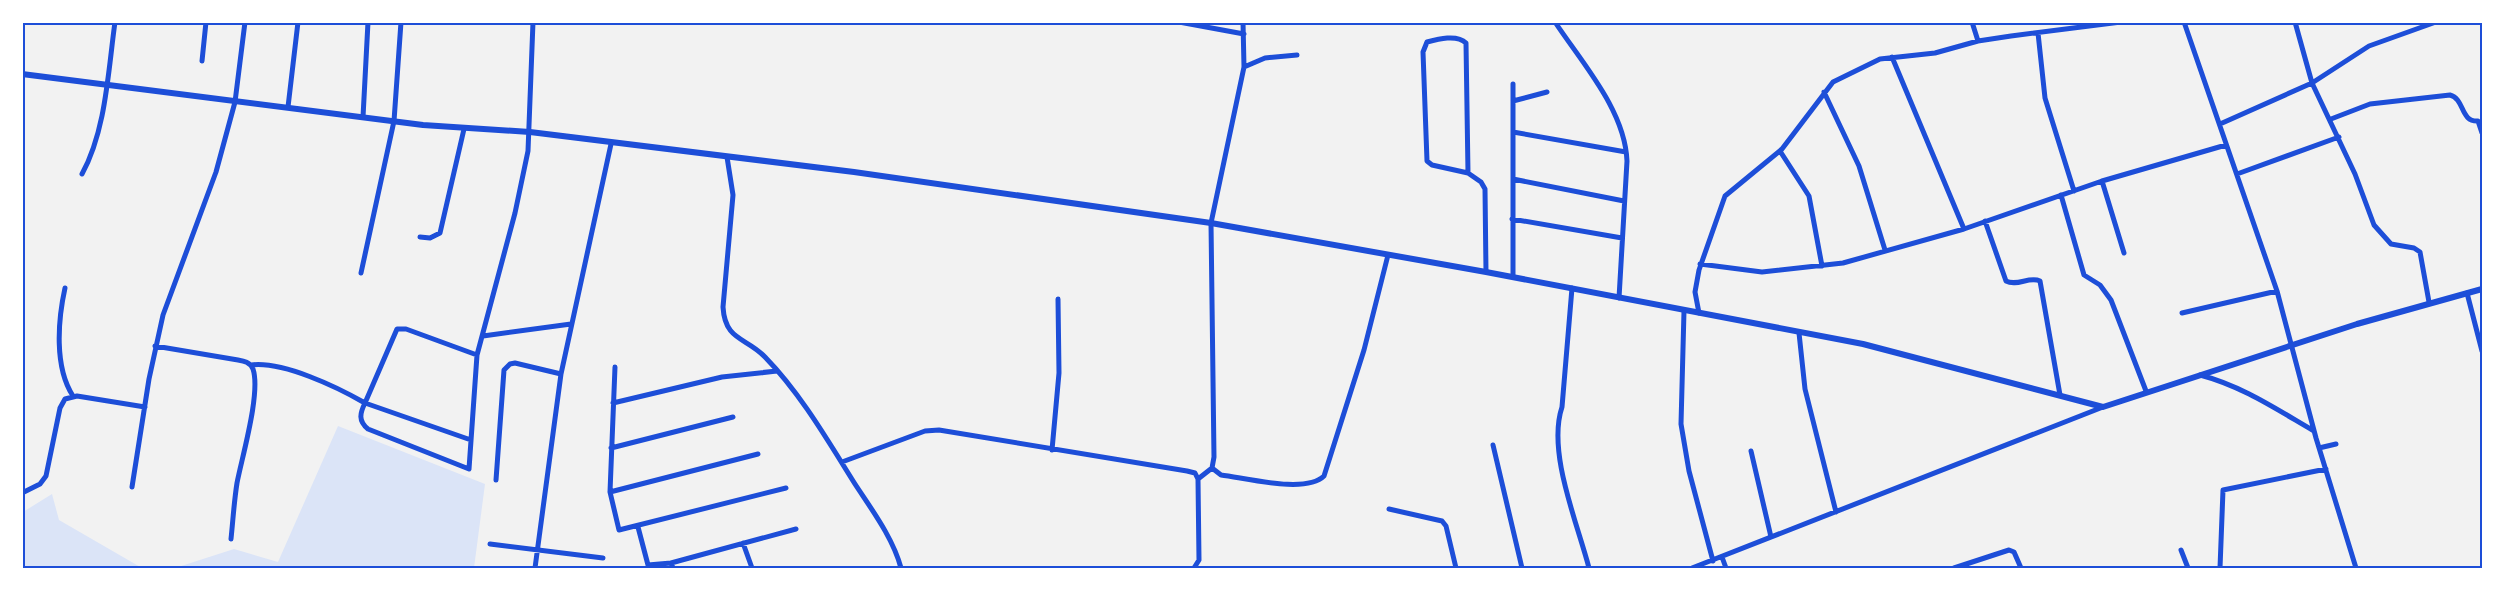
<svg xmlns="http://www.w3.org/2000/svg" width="2505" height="591" font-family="Barlow,sans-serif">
<rect width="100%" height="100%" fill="#f2f2f2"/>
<path fill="#dbe4f7" d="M338,426L485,484L474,568H175L234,549L278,562Z
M52,494L59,520L142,568H23V512Z"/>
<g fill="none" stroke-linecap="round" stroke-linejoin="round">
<path stroke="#1d4ed8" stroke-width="5" d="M1179,22L1244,34
M1555,22C1582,63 1625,110 1627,161L1619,298
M1972,22L1978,41
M2184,22L2277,291L2316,438L2356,568
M2295,22L2312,83L2355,174L2374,225L2391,244L2414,248L2420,252L2429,302
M2038,33L2045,98L2074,191
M1892,57L1964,229
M202,61L206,22
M1244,67L1265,58L1297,55
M1513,84V277
M1824,92L1859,166L1885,250
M1513,101L1547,92
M288,107L298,22
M363,117L368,22
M2331,119L2370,104L2450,95C2465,99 2460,122 2478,121L2482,133
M2220,124L2312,83L2369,46L2436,22
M1513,132L1626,152
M1780,151L1809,196L1822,266
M727,157L733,195L723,307C725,341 746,337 765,357C801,394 828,441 855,484C872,510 893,538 901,568
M1468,173L1432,165L1427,161L1423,52L1427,42C1438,39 1457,34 1466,43L1468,173L1481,182L1485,189L1486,272
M82,174C106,130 108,72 115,22
M2237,174L2339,137
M1513,179L1624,201
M2102,181L2124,253
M2061,195L2084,275L2100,285L2111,300L2146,391
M1512,219L1622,238
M1985,221L2006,281C2017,287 2029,276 2040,281L2060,395
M420,237L430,238L440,233L464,129
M1700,264L1762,272L1843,263L1964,229L2102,181L2226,145
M361,273L394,121L401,22
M65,288C58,320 54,367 73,396
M1572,288L1562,407C1547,452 1577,522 1589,568
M2467,293L2482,351
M1684,311L1681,424L1689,471L1713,561
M1699,313L1695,292L1699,270L1725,196L1782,149L1833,82L1880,59L1935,53L1978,41L2011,36L2121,22
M2182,313L2277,291
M1799,333L1805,389L1836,512
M483,336L571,324
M155,346L238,360C244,361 250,362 253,369C261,393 242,457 237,483C234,502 233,520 231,539
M251,365C283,361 337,387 365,403L397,329H406L477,355L515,213L528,151L533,22
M615,367L610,492L619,530L786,488
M2200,375C2242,386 2276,409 2314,431
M613,403L722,377L777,371
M471,440L365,403C360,413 358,421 368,429L469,469L477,355
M1493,445L1522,568
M611,448L733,417
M2319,448L2336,444
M1052,450L1059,373L1058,299
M1751,451L1771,537
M842,462L925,431L939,430L1187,471L1195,473L1198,479
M1212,468L1221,475C1246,478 1306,494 1324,476L1364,350L1388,255
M496,480L504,370L510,364L515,363L561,374
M132,487L149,379L163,315L216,172L235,102L245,22
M610,492L758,454
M22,493L40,484L46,476L60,408L65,399L77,396L145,407
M1389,509L1442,521L1446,526L1456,568
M638,527L648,565L671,563L673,568
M743,543L752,568
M490,544L603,558
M2181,550L2188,568
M1722,557L1726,568
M671,563L796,529
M535,568L561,374L611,144
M1194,568L1199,560L1198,479L1212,468L1214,457L1211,223L1244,67L1243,22
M1692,568L2103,407
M1954,568L2009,550L2014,552L2021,568
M2220,568L2223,490L2326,469"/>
<path stroke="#1d4ed8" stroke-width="6" d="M22,74L423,125L530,132L854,172L1211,223L1486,272L1863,344L2103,407L2357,324L2482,289"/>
</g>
<rect width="2505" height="591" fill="none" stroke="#ffffff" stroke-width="48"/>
<rect x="24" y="24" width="2457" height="543" fill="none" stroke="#1d4ed8" stroke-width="2"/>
</svg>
